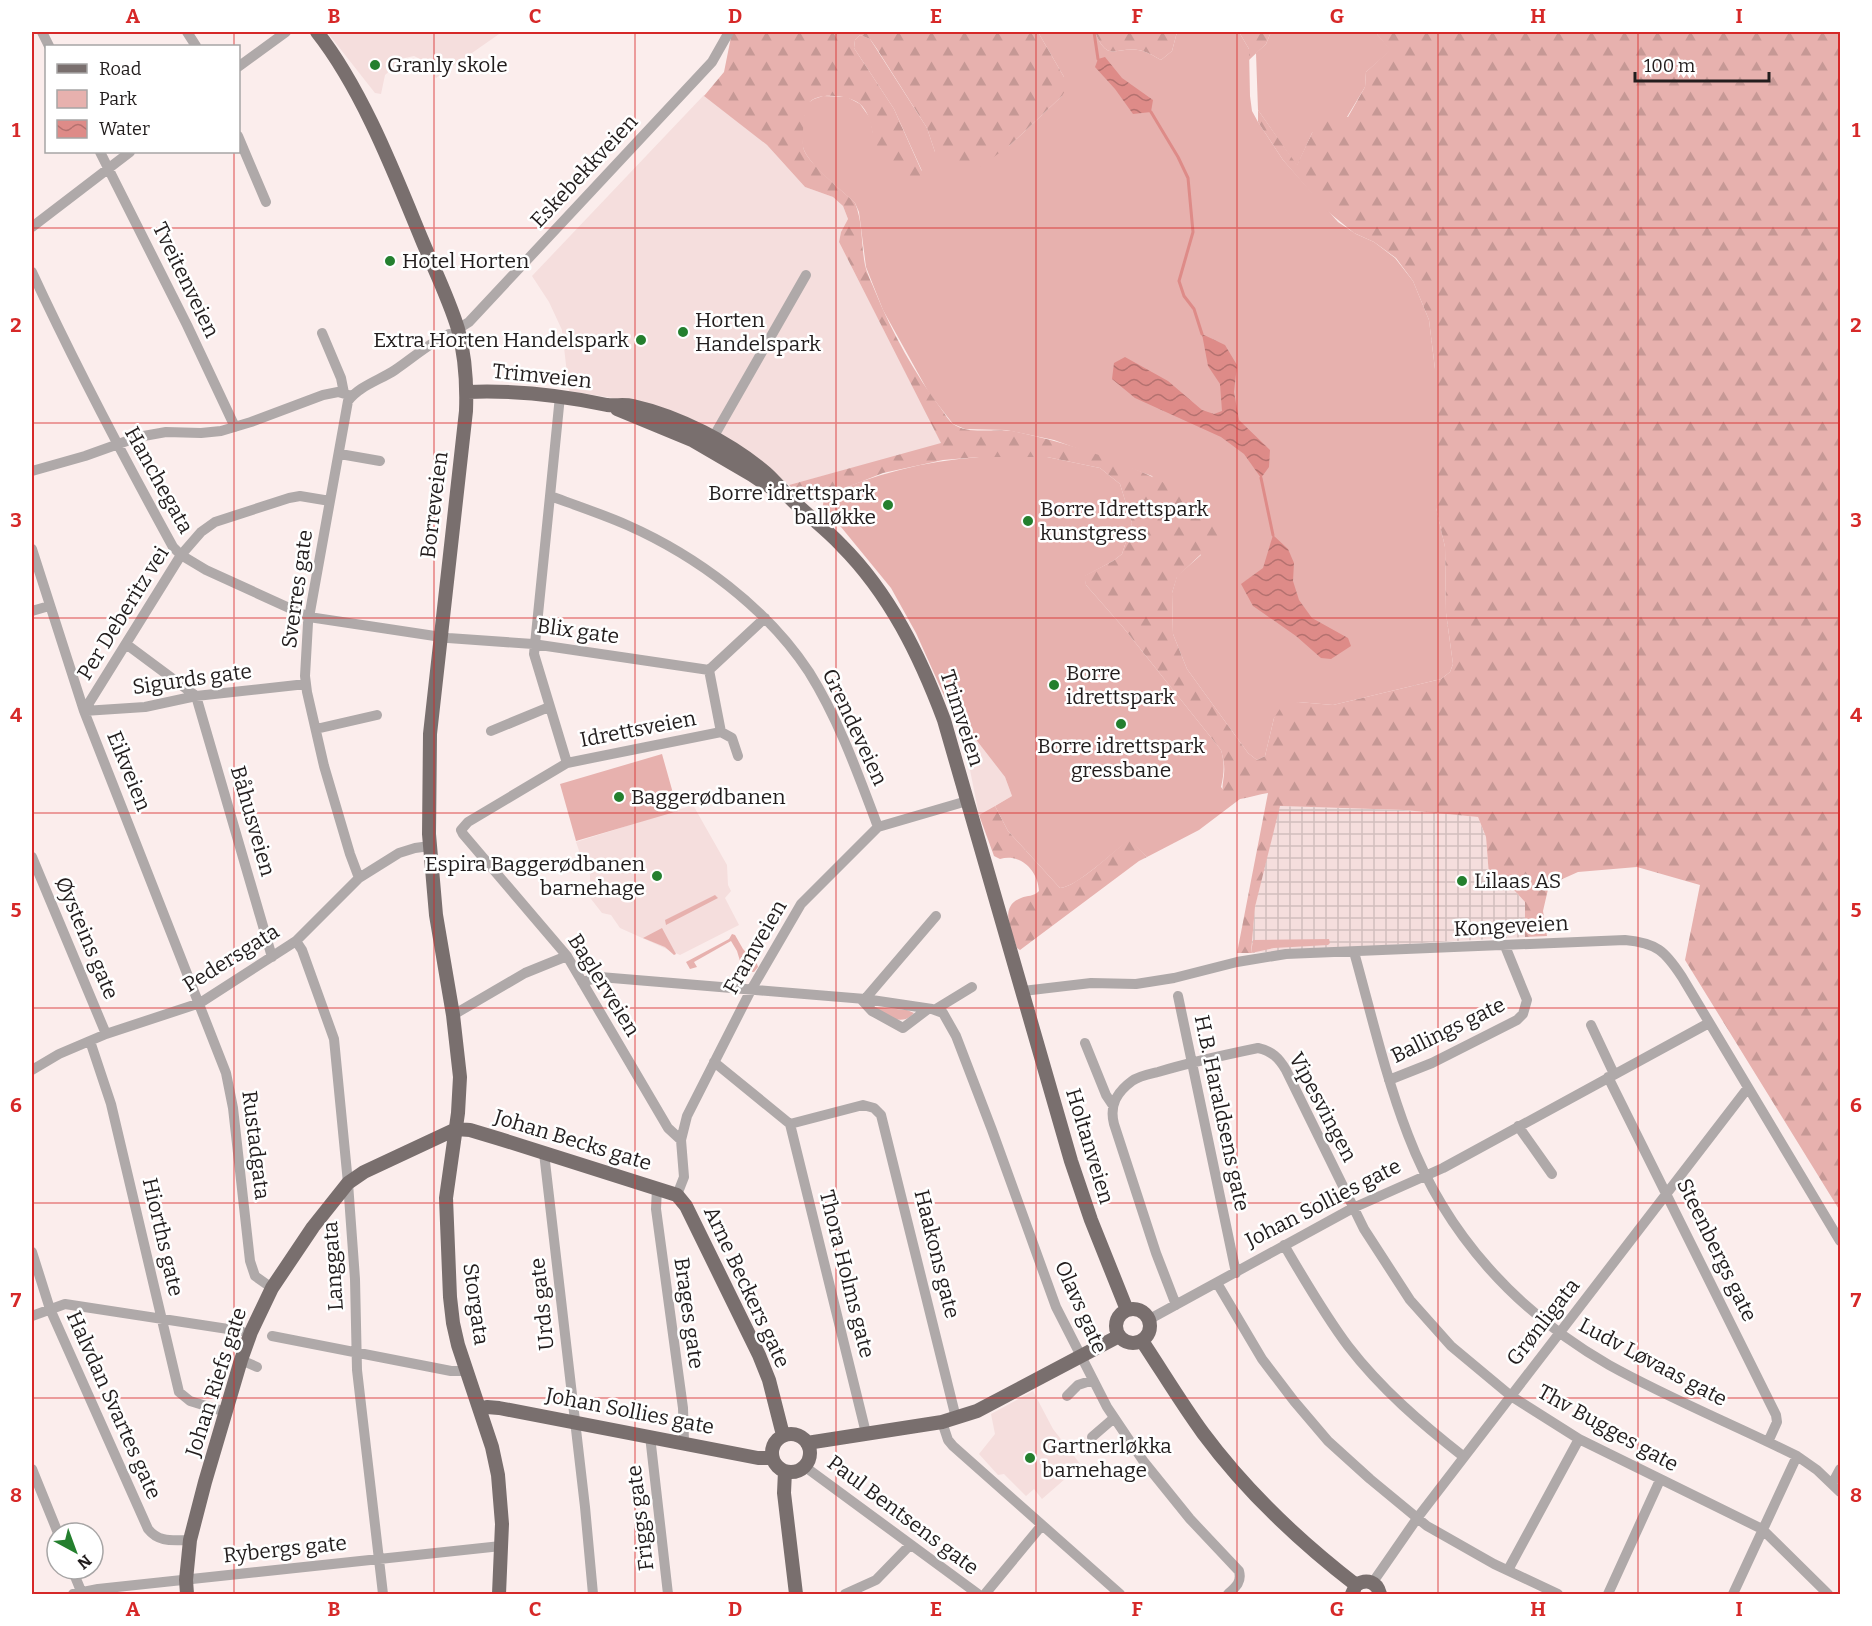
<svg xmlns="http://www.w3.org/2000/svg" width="1872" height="1626" font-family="Bitter,serif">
<defs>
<pattern id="industrial-grid" width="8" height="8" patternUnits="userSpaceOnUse" patternTransform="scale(1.5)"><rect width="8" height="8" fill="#f5dedd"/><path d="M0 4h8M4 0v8" fill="none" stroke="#d2bebd"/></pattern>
<pattern id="forest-firs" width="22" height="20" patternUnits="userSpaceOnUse" patternTransform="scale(1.5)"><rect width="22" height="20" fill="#e7b1ae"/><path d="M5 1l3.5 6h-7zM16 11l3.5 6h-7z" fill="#c69895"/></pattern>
<pattern id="water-waves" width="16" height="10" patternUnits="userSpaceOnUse" patternTransform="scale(1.5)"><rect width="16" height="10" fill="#de8b88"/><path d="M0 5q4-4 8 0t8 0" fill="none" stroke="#b4716f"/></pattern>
</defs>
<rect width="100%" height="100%" fill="#fbedec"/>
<path fill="#f5dedd" d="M327,32H502L436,78L422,60L414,56L405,58L385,75L381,94L375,93Z
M704,95L767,145L805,187L833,197L843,206L848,219L841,232L839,242L942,444L789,485L762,465L631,401L569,391L562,330L549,302L532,276Z
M974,737L1005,777L1012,796L979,815L964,740Z
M693,805L727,865L728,885L731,891L725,898L739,925L680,955L620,928L611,915L602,913L584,890L590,883V875L583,862L576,842Z
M1033,1391L1053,1429L1081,1465L1042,1499L1034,1489L1026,1496L1004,1474L998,1475L979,1454L995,1434L991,1414Z"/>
<path fill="url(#industrial-grid)" d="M1279,806L1404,810L1478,817L1486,837L1490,889L1514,890L1525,902V937L1251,953L1255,907Z"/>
<path fill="#e7b1ae" d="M1038,32H1095C1108,63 1115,47 1138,50C1146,51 1154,56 1161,60L1172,51L1177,32H1239L1249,49L1250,96L1252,111L1258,122L1283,160L1338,222L1356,234L1374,242L1395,258L1413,281L1429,320L1435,369L1436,507L1445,547L1446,613L1453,664L1450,672L1441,679L1333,705L1298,702L1274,718L1265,756L1257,760L1248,753L1187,669L1173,634L1172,593L1177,576L1201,555L1152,476L1054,440L1006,430L965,429L953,424L929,393L883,310L866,267L859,212L855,203C842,190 807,164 803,147C800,134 804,118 806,104L814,99L823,96L847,97L860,104L870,118L873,133L922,171L894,109L854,48L855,40L860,35L870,39L927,128L935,152L1009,146L1062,96L1064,77Z
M1271,32H1375L1391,50L1366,72L1365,87L1347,117L1312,133L1297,166L1258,110L1256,53L1266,44Z
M979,457H1047L1100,468L1120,484L1132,523L1122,554L1113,561L1085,576L1086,585L1122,626L1221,750C1225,763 1224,774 1221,787L1229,797L1240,799L1199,830L1147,857L1129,840C1114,851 1077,887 1060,888L1008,831L995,806L1012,796L1005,777L974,737L964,740L916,633L891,588L823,505L824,497C873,474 925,461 979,457Z
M662,754L678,811L576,841L560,784Z
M715,895L718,898L666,925L665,920Z
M662,928L676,954L674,955L665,947L643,938Z
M732,934L735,935L743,949L757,964L758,967L754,972L743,971L737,951L731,941L694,962L697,967L690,969L686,962L729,939Z
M1329,939L1330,943L1328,945L1274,948L1251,953L1253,940Z
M875,1007L907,1010L914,1013C902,1027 888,1016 874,1010Z"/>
<path fill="url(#forest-firs)" d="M732,32H1038L1064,77L1067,87L1062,96L1009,146L977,169L955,166L935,152L927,128L877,49L870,39L860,35L855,40L854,48L894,109L922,172L918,180L907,181C897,171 883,160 877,147C870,132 873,116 860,104C850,95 816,91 808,104C804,111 801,142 804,150C809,164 843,191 855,203C863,222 861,245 865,265C867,274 872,283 875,291C892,333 915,374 942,410C945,414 949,421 953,424C968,435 994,428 1012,431C1075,444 1177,476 1221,524V535L1177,577L1172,593L1173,634L1187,669L1248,753L1257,760L1265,756L1274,718L1283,704L1298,702L1333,705L1441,679L1450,672L1453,664L1446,613L1445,547L1436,508L1432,464L1435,408V369L1429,320L1413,281L1396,258L1374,242L1354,233L1326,210L1283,160L1258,122V110L1297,165L1312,133L1332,116L1348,117L1365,87L1366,72L1390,50L1375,32H1840V1211L1685,960L1700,885L1637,867L1578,872L1549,885L1543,911L1547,936L1525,937V902L1514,890L1490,889L1486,837L1478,817L1404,810L1280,806L1255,907L1251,953H1237L1268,793C1259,794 1249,798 1240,799C1217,800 1223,787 1224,774C1225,765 1223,758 1221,750L1122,626L1086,585L1084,576L1113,561L1122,554L1132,523L1120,484L1100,468L1047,457H979L943,460L883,473L840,490L814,502L803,499L789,485L941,443L839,242L841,232L848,219L843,206L833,197L805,187L767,145L704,96L724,72Z
M1095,32H1177L1172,51L1161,60C1154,56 1146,51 1138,50C1115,47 1108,63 1095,32Z
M1239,32H1271L1266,44L1249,60V49Z
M995,806L1008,831L1060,888C1077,887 1114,851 1129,839L1147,857L1139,861L1020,950L1017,948C1012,931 998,907 1021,898C1028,895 1033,897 1039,891C1038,870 1020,853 1000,859L994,856L979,815Z"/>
<path fill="url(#water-waves)" d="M1105,57L1122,78L1153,100L1151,112L1133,114L1115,89L1095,67L1098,59Z
M1202,334L1225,345L1237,365L1234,392L1239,420L1270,450L1269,467L1261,478L1244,454L1221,437L1135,398L1112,379L1114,363L1125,357L1168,381L1202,410L1214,414L1222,411L1220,384L1208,366Z
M1273,535L1288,549L1294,563L1293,581L1299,600L1312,618L1348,638L1351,646L1331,659L1321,658L1296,636L1253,606L1241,584L1263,568Z"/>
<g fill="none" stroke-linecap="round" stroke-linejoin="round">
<path stroke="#de8b88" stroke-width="3" d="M1094,32L1098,59
M1151,112L1178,157L1188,178L1193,232L1179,281L1184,296L1194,309L1202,334
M1261,478L1273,535"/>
<path stroke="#afa9a9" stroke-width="10" d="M42,32L49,46
M187,32L196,46
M238,67L286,32
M238,136L266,202
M100,152L187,325L235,427
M32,227L130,152
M32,272C75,365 123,456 173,547L181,555L206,570L309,617L448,638L533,644L709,670
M458,329L469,322L712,62L729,32
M322,333L341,378L344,393
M560,396L550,496C575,505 602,514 627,525C697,556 767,608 809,672C839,720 858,774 878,827
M710,443L806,275
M340,454L380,461
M32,471L85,456L138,437L166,432L201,433L221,431L251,422L323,395L338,392L352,396
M550,496L534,654L567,763
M32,549L84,711L226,1073L233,1108L250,1261L255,1276L272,1288
M32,611L49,606
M126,644L196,696L272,957
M709,670L765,618
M709,670L721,732
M84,711L181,555L201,532L215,522L289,498L300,496L330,501
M84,711L145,707L196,696L306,684
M316,729L377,715
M491,731L549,707
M721,732L732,738L738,756
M32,857L106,1034
M359,878L350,854L324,766L307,692L305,676L308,623L348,401C359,386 380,380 395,370C413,358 429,343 449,334
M296,941L302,950L334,1039L348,1183L355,1279L357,1370L383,1594
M1354,952C1371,1013 1385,1075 1408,1135C1446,1235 1517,1312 1609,1365C1670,1399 1735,1425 1797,1456L1817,1470L1840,1492
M582,982L600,977L865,999L932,1009L943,1013L956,1036L992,1130L1056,1307L1107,1407L1144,1462L1190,1519L1239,1571C1242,1582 1236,1587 1228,1594
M1023,991L1091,983L1136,984L1174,978L1237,962L1286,954L1625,940C1657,943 1665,951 1682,977L1840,1241
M1178,996L1236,1273
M861,999L872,1011L903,1028L928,1009
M865,999L936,916
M936,1009L972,987
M453,1015L525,973L567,956
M1591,1025L1614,1074
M90,1041L111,1104L179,1392L190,1401L226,1412
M1085,1043L1106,1095L1112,1104
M714,1062L790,1124L863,1105L874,1108L881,1115L956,1418
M32,1070L59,1054L106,1034L200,1003L296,941L359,878L399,853L415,848L430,846
M1608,1077L1776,1415L1777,1422L1768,1442
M1389,1080L1432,1063L1517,1020L1523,1014L1527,1000L1505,946
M790,1124L866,1433
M1518,1126L1552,1174
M681,1140L668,1128L567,956L463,834L461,830L468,822L567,763L721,732
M544,1153L585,1507L593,1594
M657,1188L656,1209L683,1408L684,1442
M677,1195L684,1177L681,1140L687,1116L751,990L801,904L878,827L967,801
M1284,1245C1304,1279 1324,1314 1348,1346C1381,1389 1422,1424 1464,1457
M32,1252L50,1309L148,1529C159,1543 173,1540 190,1540
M1217,1283L1262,1359L1294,1401L1328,1441L1370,1479L1427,1526L1494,1564L1558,1594
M1176,1305L1156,1253L1114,1124C1109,1105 1117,1092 1132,1081C1139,1076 1150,1074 1158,1072C1191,1062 1224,1055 1258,1048C1272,1051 1279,1058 1286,1070L1364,1229L1410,1300L1451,1346L1511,1396L1579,1439L1762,1529L1828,1594
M32,1316L65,1304L241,1331
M1148,1320L1353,1208L1443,1168L1709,1023
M272,1336L451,1371H460L465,1369
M241,1360L257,1367
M1067,1396L1078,1385L1093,1380
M942,1422L948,1440L953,1446L1120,1594
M650,1436L668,1594
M1092,1437L1114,1418
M804,1466L978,1594
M32,1469L58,1533
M1832,1484L1840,1469
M72,1569L81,1591
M1508,1570L1579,1439
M1373,1582L1418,1517L1747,1089
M73,1594L98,1589L501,1546
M845,1594L876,1580L910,1545
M985,1594L1042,1525
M1608,1594L1660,1480
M1733,1594L1797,1456"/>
<path stroke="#796f6e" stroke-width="14" d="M317,32C362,89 394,172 422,240C434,269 449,299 458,329C465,355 467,384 466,411L430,734L429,834L436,915L453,1015L460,1077L458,1113L446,1198L450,1297L453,1323L458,1345L492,1447L498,1475L502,1524L499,1594
M467,392C514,390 560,395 607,405C616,406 624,404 633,406C678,416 731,443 766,473C775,481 782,490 791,499C807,515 826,529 841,545C890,594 920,656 944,720L1071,1161L1091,1220L1127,1310
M617,409L692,440L752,475L773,489
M1116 1326a17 17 0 1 1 34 0a17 17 0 1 1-34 0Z
M1142,1341C1162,1371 1181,1403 1203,1433C1246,1491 1299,1541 1356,1585
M480,1409L487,1407L499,1408L758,1458H772
M772 1453a19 19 0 1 1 38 0a19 19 0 1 1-38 0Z
M807,1443L942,1422L977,1411L1119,1336
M785,1471L784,1493L796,1594
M187,1594L186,1580L190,1540L205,1482L241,1360L251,1332L272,1288L313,1227L348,1183L364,1172L456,1129L470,1130L500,1139L677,1195L686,1206L759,1355L769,1380L783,1435
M1352,1594L1356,1585C1367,1578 1377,1582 1380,1594"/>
</g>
<path fill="none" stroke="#d62828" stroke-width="1.5" stroke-opacity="0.55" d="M234,32V46M434,32V1594M635,32V1594M836,32V1594M1036,32V1594M1237,32V1594M1438,32V1594M1638,32V1594M234,152V1594M32,228H1840M32,423H1840M32,618H1840M32,813H1840M32,1008H1840M32,1203H1840M32,1398H1840"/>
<g fill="#247f2e" stroke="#fff" stroke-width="2">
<circle cx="375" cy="65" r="6"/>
<circle cx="390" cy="261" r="6"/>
<circle cx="683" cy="332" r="6"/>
<circle cx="641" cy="340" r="6"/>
<circle cx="888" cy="505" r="6"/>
<circle cx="1028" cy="521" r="6"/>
<circle cx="1054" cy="685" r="6"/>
<circle cx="1121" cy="724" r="6"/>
<circle cx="619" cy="797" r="6"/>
<circle cx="657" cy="876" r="6"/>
<circle cx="1462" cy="881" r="6"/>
<circle cx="1030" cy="1458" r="6"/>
</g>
<g text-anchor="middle" stroke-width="5" stroke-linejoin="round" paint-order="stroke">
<g font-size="21" fill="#221d1d" stroke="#fff" text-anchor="start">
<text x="387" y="72">Granly skole</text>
<text x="402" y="268">Hotel Horten</text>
<text x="695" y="327">Horten<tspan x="695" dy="24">Handelspark</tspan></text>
<text x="629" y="347" text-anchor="end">Extra Horten Handelspark</text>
<text x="876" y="500" text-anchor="end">Borre idrettspark<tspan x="876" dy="24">balløkke</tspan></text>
<text x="1040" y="516">Borre Idrettspark<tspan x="1040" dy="24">kunstgress</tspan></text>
<text x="1066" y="680">Borre<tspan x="1066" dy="24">idrettspark</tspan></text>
<text x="1121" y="753" text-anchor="middle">Borre idrettspark<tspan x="1121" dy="24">gressbane</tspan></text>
<text x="631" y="804">Baggerødbanen</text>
<text x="645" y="871" text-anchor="end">Espira Baggerødbanen<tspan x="645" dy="24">barnehage</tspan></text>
<text x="1474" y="888">Lilaas AS</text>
<text x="1042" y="1453">Gartnerløkka<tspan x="1042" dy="24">barnehage</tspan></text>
</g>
<g font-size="21" fill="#221d1d" stroke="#fff">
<text transform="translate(584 171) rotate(-47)" y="7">Eskebekkveien</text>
<text transform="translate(186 280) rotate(64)" y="7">Tveitenveien</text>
<text transform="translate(542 376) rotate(6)" y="7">Trimveien</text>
<text transform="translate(159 480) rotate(61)" y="7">Hanchegata</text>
<text transform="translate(434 505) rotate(-83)" y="7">Borreveien</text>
<text transform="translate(297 589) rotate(-82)" y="7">Sverres gate</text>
<text transform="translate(123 613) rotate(-58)" y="7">Per Deberitz vei</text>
<text transform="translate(578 631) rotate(8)" y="7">Blix gate</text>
<text transform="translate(192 679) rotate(-8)" y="7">Sigurds gate</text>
<text transform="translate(962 718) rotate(72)" y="7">Trimveien</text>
<text transform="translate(855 727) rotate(65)" y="7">Grendeveien</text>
<text transform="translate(638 729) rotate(-11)" y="7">Idrettsveien</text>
<text transform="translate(129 771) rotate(68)" y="7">Eikveien</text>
<text transform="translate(253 821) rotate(74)" y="7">Båhusveien</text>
<text transform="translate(1511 926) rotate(-3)" y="7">Kongeveien</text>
<text transform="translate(87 938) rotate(67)" y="7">Øysteins gate</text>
<text transform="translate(755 947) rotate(-60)" y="7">Framveien</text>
<text transform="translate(231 958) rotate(-32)" y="7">Pedersgata</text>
<text transform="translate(604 985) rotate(58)" y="7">Baglerveien</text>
<text transform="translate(1448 1030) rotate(-26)" y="7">Ballings gate</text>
<text transform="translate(1323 1107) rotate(62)" y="7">Vipesvingen</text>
<text transform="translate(1222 1113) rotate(78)" y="7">H.B. Haraldsens gate</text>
<text transform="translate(573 1140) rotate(17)" y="7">Johan Becks gate</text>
<text transform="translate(256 1145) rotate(83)" y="7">Rustadgata</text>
<text transform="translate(1090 1146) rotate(73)" y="7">Holtanveien</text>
<text transform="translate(1323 1203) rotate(-27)" y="7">Johan Sollies gate</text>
<text transform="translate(163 1237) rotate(77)" y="7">Hiorths gate</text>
<text transform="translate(1717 1250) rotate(64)" y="7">Steenbergs gate</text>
<text transform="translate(937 1254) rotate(76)" y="7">Haakons gate</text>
<text transform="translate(333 1266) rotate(-94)" y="7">Langgata</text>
<text transform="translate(847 1274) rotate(76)" y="7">Thora Holms gate</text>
<text transform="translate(747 1287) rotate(65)" y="7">Arne Beckers gate</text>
<text transform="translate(476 1304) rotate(82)" y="7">Storgata</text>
<text transform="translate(542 1304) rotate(-96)" y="7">Urds gate</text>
<text transform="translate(1081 1307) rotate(66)" y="7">Olavs gate</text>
<text transform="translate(689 1313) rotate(82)" y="7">Brages gate</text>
<text transform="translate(1543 1322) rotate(-52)" y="7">Grønligata</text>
<text transform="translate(1653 1362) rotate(28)" y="7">Ludv Løvaas gate</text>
<text transform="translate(216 1382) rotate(-72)" y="7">Johan Riefs gate</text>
<text transform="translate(114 1405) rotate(66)" y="7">Halvdan Svartes gate</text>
<text transform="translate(630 1411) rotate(11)" y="7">Johan Sollies gate</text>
<text transform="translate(1608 1428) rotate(29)" y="7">Thv Bugges gate</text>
<text transform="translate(903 1515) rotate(37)" y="7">Paul Bentsens gate</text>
<text transform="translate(640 1518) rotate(-97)" y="7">Friggs gate</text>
<text transform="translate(285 1549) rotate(-6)" y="7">Rybergs gate</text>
</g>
</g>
<rect width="1872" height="1626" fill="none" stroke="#ffffff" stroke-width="66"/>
<rect x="45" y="45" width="195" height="108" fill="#ffffff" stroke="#a7a5a5" stroke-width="1.5"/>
<rect x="57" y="64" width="30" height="9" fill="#796f6e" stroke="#a7a5a5" stroke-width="1.5"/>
<text x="99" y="75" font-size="18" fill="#221d1d">Road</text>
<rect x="57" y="90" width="30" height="18" fill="#e7b1ae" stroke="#a7a5a5" stroke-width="1.5"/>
<text x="99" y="105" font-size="18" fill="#221d1d">Park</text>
<rect x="57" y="120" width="30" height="18" fill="url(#water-waves)" stroke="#a7a5a5" stroke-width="1.5"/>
<text x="99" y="135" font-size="18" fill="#221d1d">Water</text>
<g transform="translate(75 1551) rotate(139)"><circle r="28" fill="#ffffff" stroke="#a7a5a5" stroke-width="1.5"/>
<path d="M0-4.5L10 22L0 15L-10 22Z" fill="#247f2e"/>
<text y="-9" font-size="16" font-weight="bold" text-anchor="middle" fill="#221d1d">N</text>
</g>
<path d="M1635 72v9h134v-9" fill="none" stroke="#221d1d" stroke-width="3"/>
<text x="1644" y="72" font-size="18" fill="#221d1d" stroke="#ffffff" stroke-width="4.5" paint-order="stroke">100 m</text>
<rect x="33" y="33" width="1806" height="1560" fill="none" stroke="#d62828" stroke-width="2"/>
<g font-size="20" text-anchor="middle" font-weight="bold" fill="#d62828">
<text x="133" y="23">A</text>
<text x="334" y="23">B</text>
<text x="535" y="23">C</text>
<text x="735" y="23">D</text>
<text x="936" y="23">E</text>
<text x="1137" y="23">F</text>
<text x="1337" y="23">G</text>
<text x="1538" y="23">H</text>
<text x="1739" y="23">I</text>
<text x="16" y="137">1</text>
<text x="1856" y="137">1</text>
<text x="16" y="332">2</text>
<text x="1856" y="332">2</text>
<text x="16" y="527">3</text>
<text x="1856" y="527">3</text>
<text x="16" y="722">4</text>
<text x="1856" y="722">4</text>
<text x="16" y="917">5</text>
<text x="1856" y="917">5</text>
<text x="16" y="1112">6</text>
<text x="1856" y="1112">6</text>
<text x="16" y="1307">7</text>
<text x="1856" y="1307">7</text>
<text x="16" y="1502">8</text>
<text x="1856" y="1502">8</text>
<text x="133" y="1616">A</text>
<text x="334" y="1616">B</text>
<text x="535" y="1616">C</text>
<text x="735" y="1616">D</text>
<text x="936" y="1616">E</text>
<text x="1137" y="1616">F</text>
<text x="1337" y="1616">G</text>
<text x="1538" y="1616">H</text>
<text x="1739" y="1616">I</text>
</g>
</svg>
